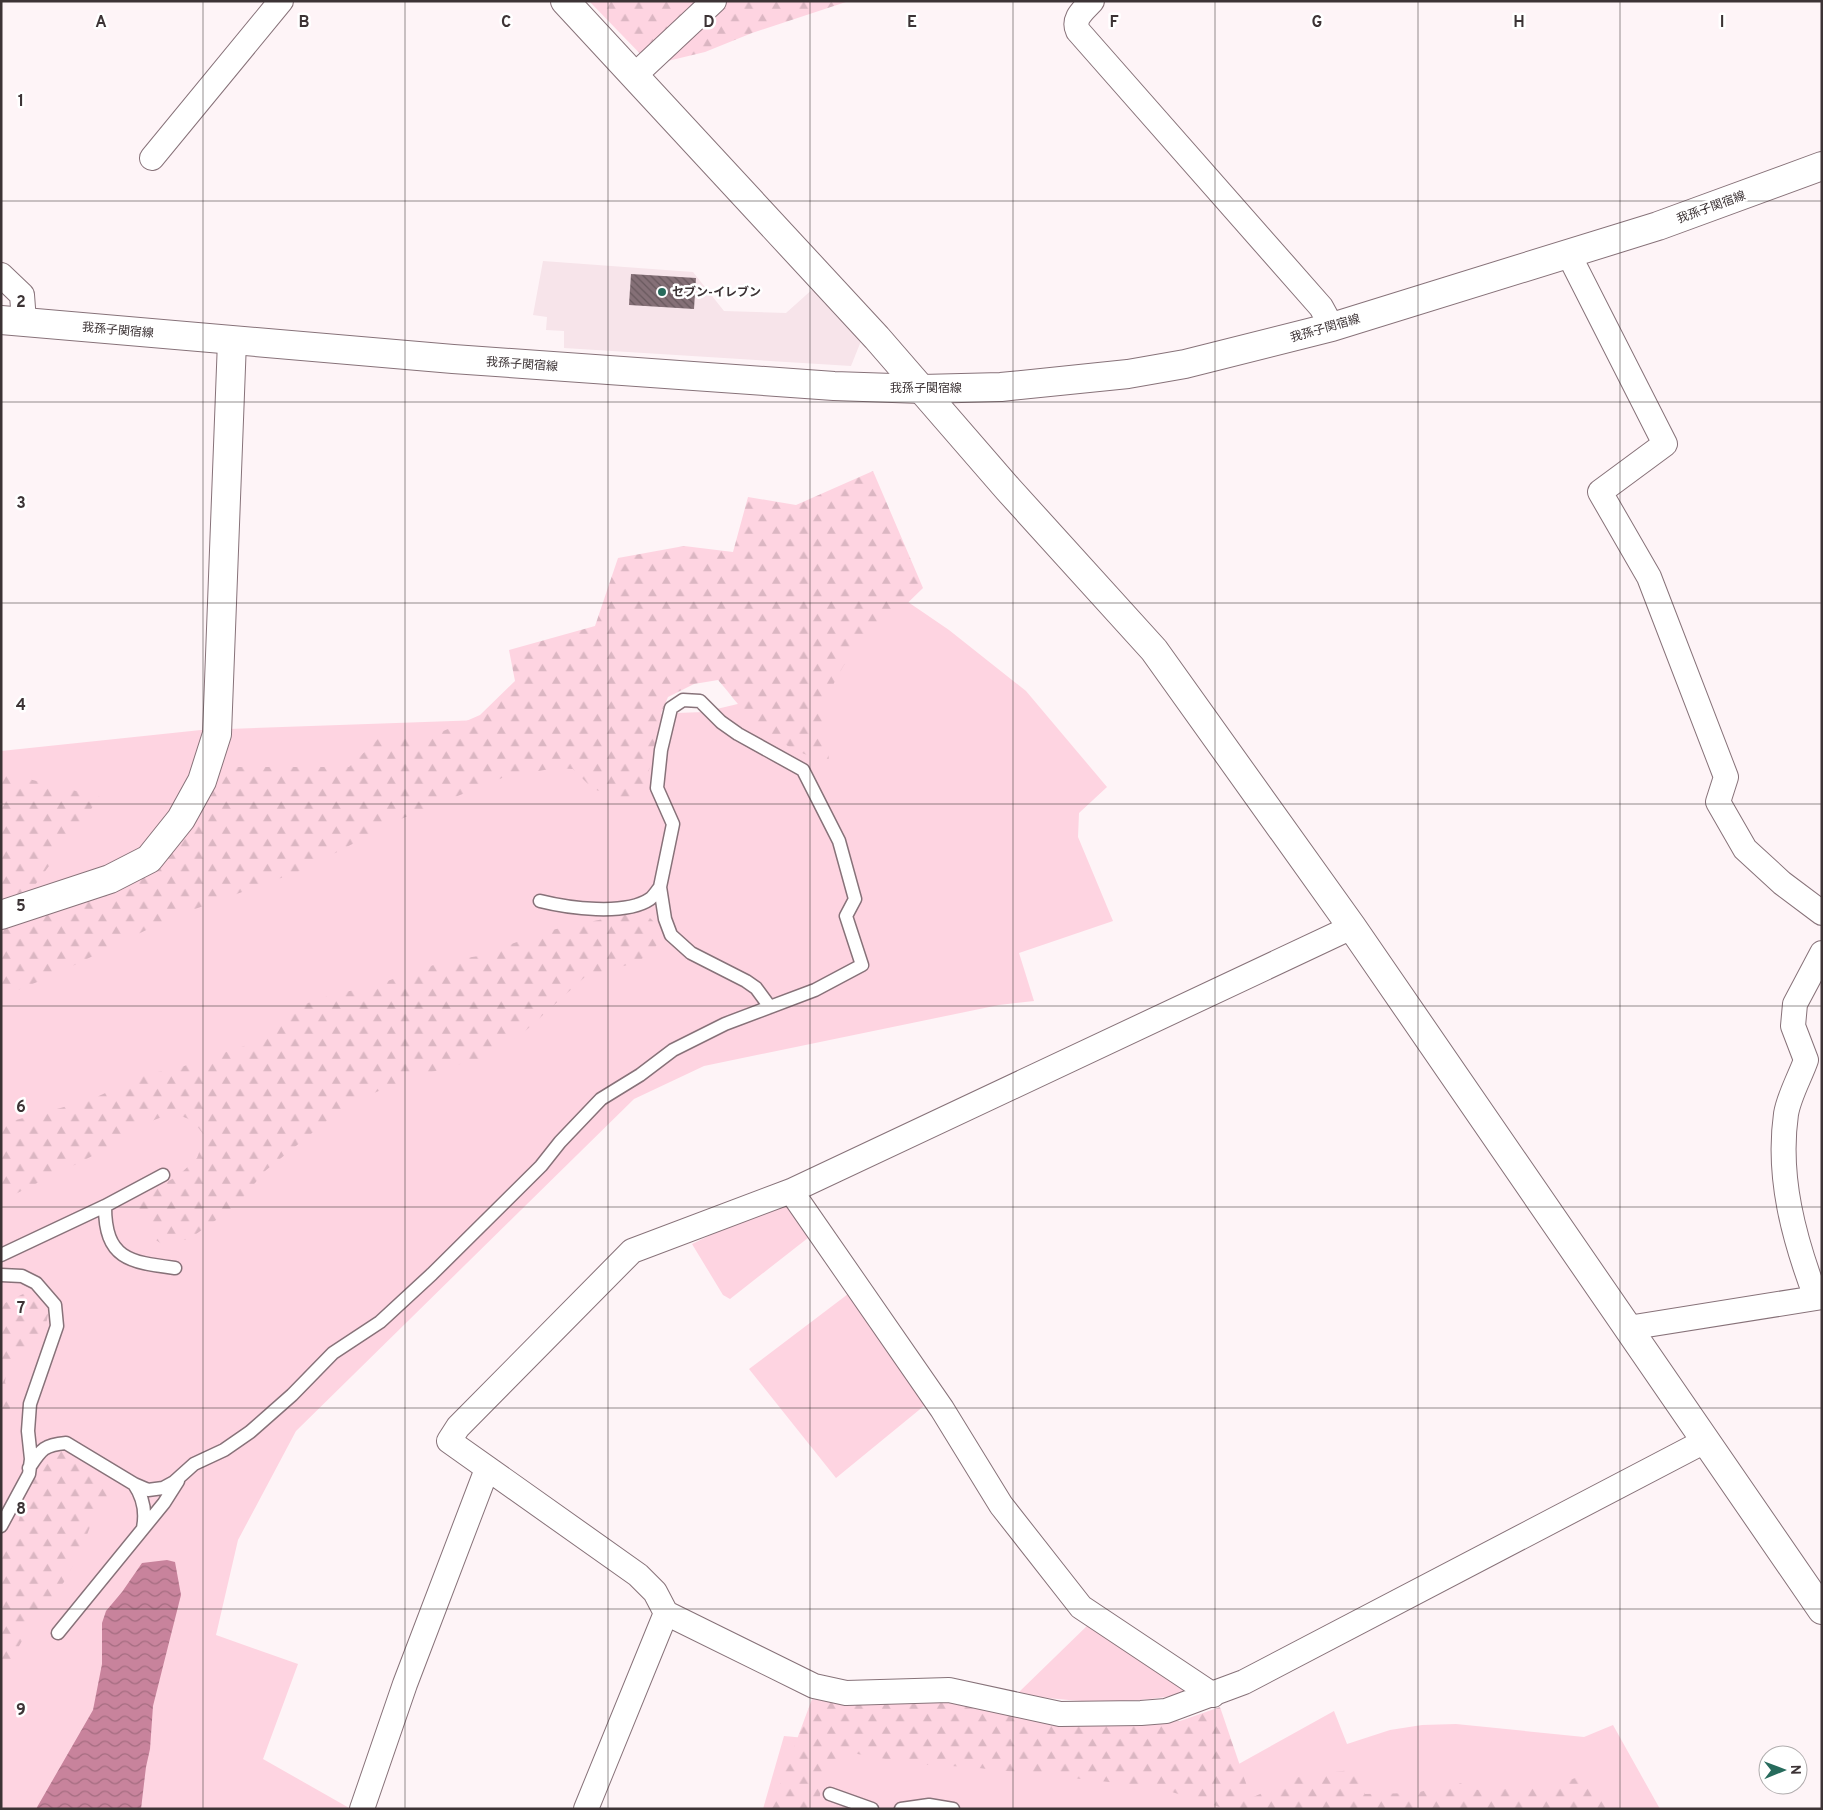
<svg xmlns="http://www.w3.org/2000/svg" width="1823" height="1810" font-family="Overpass,'Noto Sans JP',sans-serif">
<defs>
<pattern id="forest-firs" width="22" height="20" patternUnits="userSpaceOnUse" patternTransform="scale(1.25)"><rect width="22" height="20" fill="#fed4e1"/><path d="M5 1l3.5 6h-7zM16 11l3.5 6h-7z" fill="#dbb6c2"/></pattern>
<pattern id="water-waves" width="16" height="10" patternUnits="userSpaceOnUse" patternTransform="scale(1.25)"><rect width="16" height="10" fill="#c8839c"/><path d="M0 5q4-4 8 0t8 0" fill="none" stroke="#a46c80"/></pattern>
<pattern id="building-back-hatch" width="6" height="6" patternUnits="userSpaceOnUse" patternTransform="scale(1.25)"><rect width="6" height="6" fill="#857077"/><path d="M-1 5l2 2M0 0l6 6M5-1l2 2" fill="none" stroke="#68585d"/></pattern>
</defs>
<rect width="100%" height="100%" fill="#fef4f7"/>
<path fill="#f7e4ea" d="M543,261L693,272L724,311L786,313L815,287L861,341L851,366L564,348V331L546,330L547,317L533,315Z"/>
<path fill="#fed4e1" d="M908,602L949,630L1026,691L1107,787L1079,813L1078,837L1113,921L1019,953L1034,1001L999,1005L704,1066L634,1099L296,1431L238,1540L216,1635L298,1664L263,1759L351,1809H1V751L201,730L704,712L771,696Z
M785,1199L813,1234L730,1299L723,1295L692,1244Z
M852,1291L930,1401L836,1478L749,1369Z
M1091,1622L1200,1691C1140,1704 1078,1705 1018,1693Z
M1334,1711L1347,1744L1390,1730L1422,1725L1456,1724L1584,1737L1613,1725L1660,1809H763L784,1736L978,1754L1138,1762L1183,1795Z"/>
<path fill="url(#forest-firs)" d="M589,1H849L752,33L705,52L651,65Z
M873,471L923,588L844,665L823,703L829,761C801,757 771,738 751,718C739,707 729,692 718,680L694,684L668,697L660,716L651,764L641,794L624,799L593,789L573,769L555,768L502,778L396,821L303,870L173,917L54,975L1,997V927L190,827L210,798L222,767H349L380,737L425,739L480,715L515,681L509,650L595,626L618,558L684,546L733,552L748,497L796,505Z
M1,772L100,797L32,889L1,900Z
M645,914C658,923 659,930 658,944L648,955L635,963L586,976L522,1034L485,1057L407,1079L348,1104L265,1171L236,1206L189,1239L162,1244L151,1237L137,1208L148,1193L179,1175L197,1158L205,1137C196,1123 187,1113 168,1116C147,1119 126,1138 107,1148C73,1167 36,1182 1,1202V1124L90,1100L147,1074L178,1068L250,1044L299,1006L331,995L373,986L445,961L479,956L547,931L622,915Z
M35,1288L50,1305L45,1329L38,1344L7,1365L5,1382L11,1400L9,1415L1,1429V1305Z
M66,1447L102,1470L109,1486L107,1499L93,1519L82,1548L64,1582L36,1617L1,1677V1554L19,1520L27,1482Z
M812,1699L837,1703L928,1701L956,1703L1045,1723L1089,1726L1180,1721L1220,1707L1251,1798L1301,1776L1359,1769L1365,1794L1416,1793L1457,1782L1478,1790L1550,1787L1578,1777H1588L1610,1809H1226L1156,1787L969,1767L913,1764L852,1753L827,1764L817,1809H771Z"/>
<path fill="url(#water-waves)" d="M167,1560L175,1562L181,1595L153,1706L150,1749L146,1767L141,1809H36L93,1710L102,1664V1623L106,1611L122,1592L142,1563Z"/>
<path fill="url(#building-back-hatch)" d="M631,274L696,278L694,309L629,305Z"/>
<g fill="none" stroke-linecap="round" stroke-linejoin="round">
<g stroke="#877279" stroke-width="15">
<path id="service" d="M540,901C568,908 625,916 650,899C654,896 657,891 660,887
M105,1206C105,1259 129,1262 175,1268
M1,1255L105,1206L163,1175
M1,1275L22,1276L36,1283L55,1305L57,1326L30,1404L28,1431L31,1459L29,1474L1,1526
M29,1468C41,1450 43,1445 66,1443L134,1484L148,1490L163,1488L174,1482L194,1464L224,1450L250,1432L292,1395L333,1353L380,1322L432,1274L541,1166L560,1142L601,1099L640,1075L673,1050L725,1024L815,990L862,965L846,916L855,899L839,841L803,770L738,734L721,722L700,701L683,700L671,708L661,750L657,788L673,824L660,887L665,919L671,935L691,953L746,981L756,988L770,1007
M134,1484C143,1497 146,1513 143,1528
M58,1633L164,1503L178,1481
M830,1794L872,1809
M901,1809L929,1805L953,1809"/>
</g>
<g stroke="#877279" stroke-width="26">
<path id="minor" d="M1092,1C1084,10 1072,18 1078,31L1321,307L1332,327
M635,75L714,1
M152,158L281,1
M1569,255L1665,444L1600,492L1649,577L1726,777L1718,802L1745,849L1782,883L1822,913
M1,275L22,295L24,321
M791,1191L942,1409L1001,1505L1081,1607L1213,1695
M1816,1297C1794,1239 1777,1177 1786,1114C1789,1096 1800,1077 1806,1060L1793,1026L1795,1004L1822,953
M1628,1328L1822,1297
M666,1613L655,1592L638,1575L449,1441L458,1427L632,1251L791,1191L1352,927
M362,1809L405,1684L487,1469
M586,1809L666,1613L814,1686L846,1693L949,1690L1060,1714L1141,1713L1166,1711L1244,1682L1705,1441"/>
</g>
<g stroke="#877279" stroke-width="30">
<path id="tertiary" d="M565,1L877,338L1008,489L1154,650L1352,927L1822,1610
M1,915L110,879L149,859L181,819L202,781L217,734L232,341"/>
</g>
<g stroke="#877279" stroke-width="30">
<path id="primary" d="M1,320L453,359L834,386L922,389L1001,387L1128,374L1185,364L1332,327L1658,226L1822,166"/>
</g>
<use href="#service" stroke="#fff" stroke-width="12"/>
<use href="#minor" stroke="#fff" stroke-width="24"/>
<use href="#tertiary" stroke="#fff" stroke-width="28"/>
<use href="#primary" stroke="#fff" stroke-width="28"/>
</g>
<path fill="none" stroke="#3c3335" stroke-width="1" stroke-opacity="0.55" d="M203,1V1809M405,1V1809M608,1V1809M810,1V1809M1013,1V1809M1215,1V1809M1418,1V1809M1620,1V1809M1,201H1822M1,402H1822M1,603H1822M1,804H1822M1,1006H1822M1,1207H1822M1,1408H1822M1,1609H1822"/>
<circle fill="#276b5c" stroke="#fff" stroke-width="2" cx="662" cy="292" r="5"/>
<g text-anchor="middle" stroke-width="5" stroke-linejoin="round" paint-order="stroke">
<g font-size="12" fill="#3c3335" stroke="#fff">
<text transform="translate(1711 207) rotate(-20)" y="4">我孫子関宿線</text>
<text transform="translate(1325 328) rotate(-16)" y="4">我孫子関宿線</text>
<text transform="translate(118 330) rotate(5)" y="4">我孫子関宿線</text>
<text transform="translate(522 364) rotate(4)" y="4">我孫子関宿線</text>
<text x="926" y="392">我孫子関宿線</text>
</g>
<g font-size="12" font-weight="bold" fill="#3c3335" stroke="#fff" text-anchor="start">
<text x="672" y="296">セブン-イレブン</text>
</g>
</g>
<g font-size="16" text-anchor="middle" font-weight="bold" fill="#3c3335" stroke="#fff" stroke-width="5" stroke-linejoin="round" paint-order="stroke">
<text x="101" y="27">A</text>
<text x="304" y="27">B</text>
<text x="506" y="27">C</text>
<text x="709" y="27">D</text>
<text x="912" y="27">E</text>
<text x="1114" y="27">F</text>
<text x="1317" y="27">G</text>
<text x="1519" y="27">H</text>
<text x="1722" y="27">I</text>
<text x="21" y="106">1</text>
<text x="21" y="307">2</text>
<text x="21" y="508">3</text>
<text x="21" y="710">4</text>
<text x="21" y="911">5</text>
<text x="21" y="1112">6</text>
<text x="21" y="1313">7</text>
<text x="21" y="1514">8</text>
<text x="21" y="1715">9</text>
</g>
<rect width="1823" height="1810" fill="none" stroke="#3c3335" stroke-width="5"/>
<g transform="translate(1783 1770) rotate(89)"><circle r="24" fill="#ffffff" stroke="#b1adae"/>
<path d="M0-4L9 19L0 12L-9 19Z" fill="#276b5c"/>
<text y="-8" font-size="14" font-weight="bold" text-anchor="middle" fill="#3c3335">N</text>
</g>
</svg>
